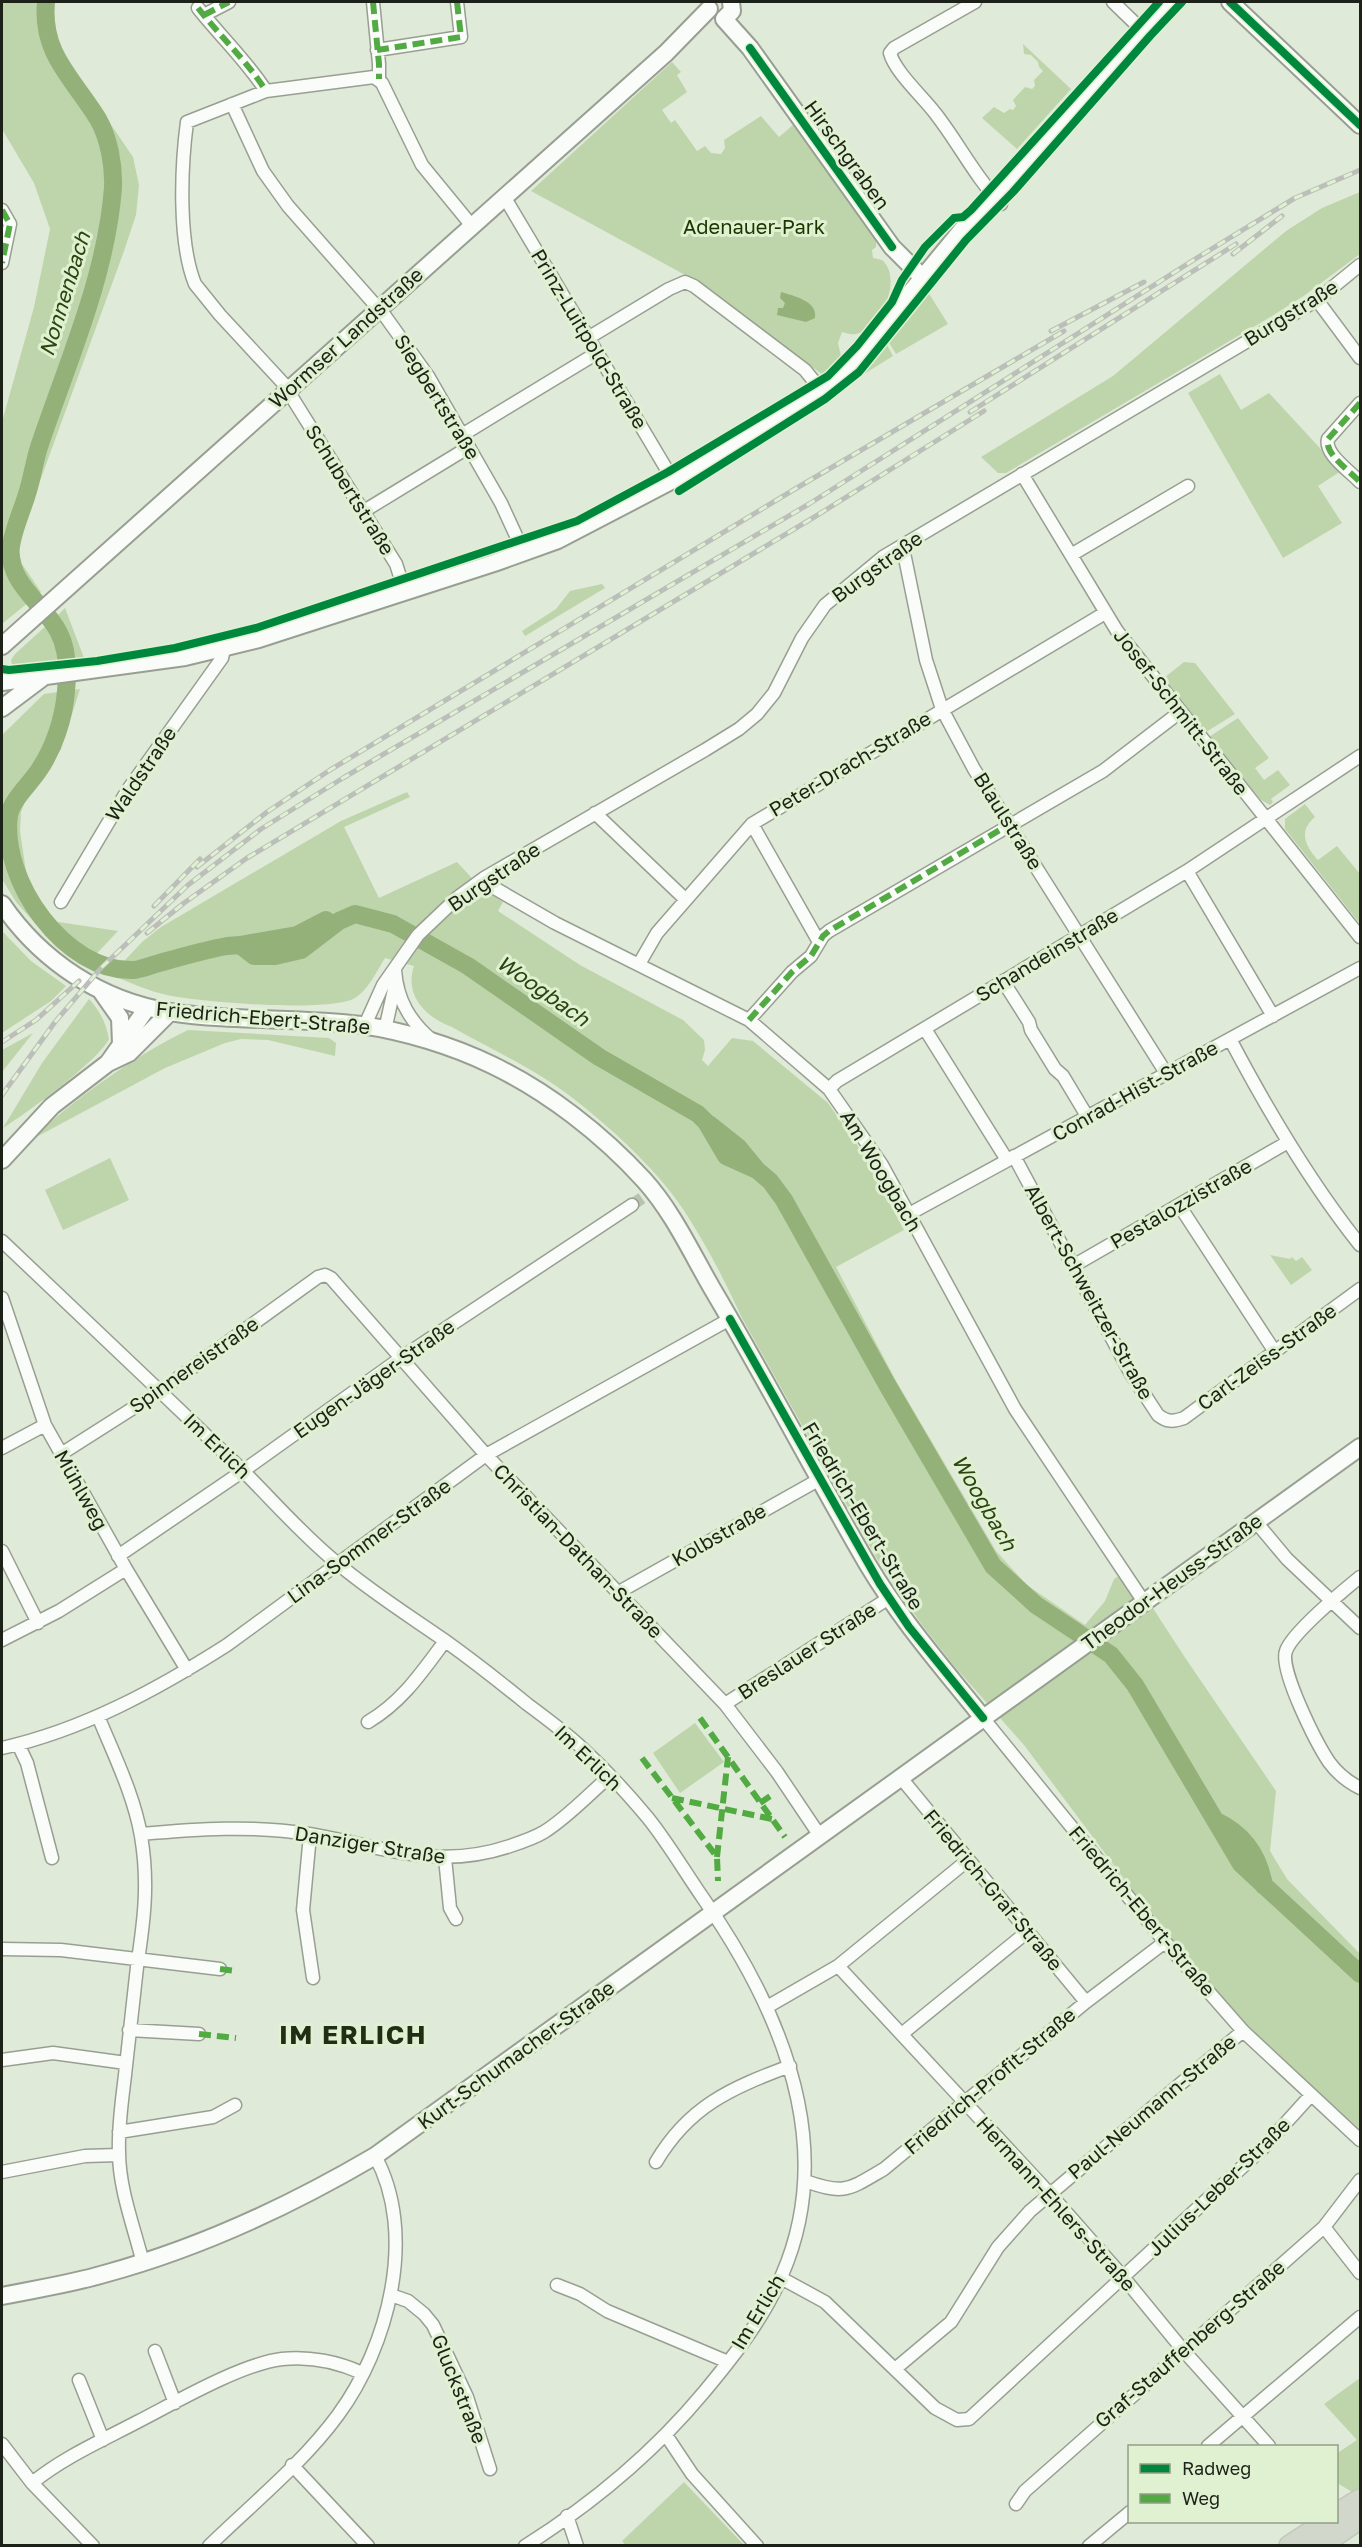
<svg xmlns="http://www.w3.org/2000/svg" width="1362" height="2547" font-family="'Golos Text',sans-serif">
<rect width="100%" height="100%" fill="#e0ead8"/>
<path fill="#bed5ab" d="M2,2H52L53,30L65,57L133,157L139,185L136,215L124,251L17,544L22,564L41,592L2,624V422L34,307L50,229L34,183L2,129Z
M1023,44L1071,89L1017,149L982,118L994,107L1004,113L1010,109L1013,110L1016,106L1013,100L1025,87L1032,89L1035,86L1034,80L1043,71L1039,67L1038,62L1031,55L1024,54Z
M672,62L681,72L677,75L687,92L662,110L671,123L675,120L697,151L705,146L711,153L721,154L725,148L724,140L761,116L779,137L793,125L876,241V247L872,250L873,258L882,260C904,279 880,329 856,334C851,335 846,333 842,332L838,343L841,356L832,369L823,375L698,282L531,191Z
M1360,192V254L1305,295L1272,316L1006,473H998L981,457L1113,376L1286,231L1322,208Z
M928,292L948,324L896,354L888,341Z
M886,343L893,356L856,379Z
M1220,374L1241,410L1269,393L1341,471L1318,486L1342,523L1283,558L1188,393Z
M602,584L605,588L525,636L522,631L556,609L570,591Z
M65,608L84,658L72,659L64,632L55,618Z
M48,624L57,637L63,660L12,665L11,660L15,654Z
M1184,662L1195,663L1235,714L1206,732L1164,678Z
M80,689L61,749L27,796L21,812L20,831L29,892L37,908L52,921L118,931L85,966L34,922L16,902L2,879V735L44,694Z
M1238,718L1269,758L1255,768L1264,780L1278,770L1290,785L1271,799L1273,802L1270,805L1261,800L1209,737Z
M407,792L410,797L344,827L379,898L457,862L481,888L503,902L498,911L580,965L683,1020L704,1040L705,1050L702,1060L708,1066L732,1038L753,1041L828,1103L862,1152L904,1230L836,1267L895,1379L996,1551L1027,1585L1085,1625L1105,1601L1114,1579L1128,1570L1186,1659L1276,1791L1270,1851L1287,1879L1360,1954V2129L1246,2026L1169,1939L1024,1745L955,1667L922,1625L877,1559L742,1318C725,1281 706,1244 683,1209C655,1167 601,1118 559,1088C526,1065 487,1047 452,1027C425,1017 404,995 414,966L385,958C377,971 368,990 355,998C329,1013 199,1002 167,995C148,991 129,982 111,975L142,942L161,927L341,821Z
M1305,804L1315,817C1298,831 1305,846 1318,860L1337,846L1360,874V924L1285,829V819Z
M2,931L31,961L66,986L51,1001L2,1033Z
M89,999C100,1011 106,1023 109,1039C98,1061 26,1114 3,1128L42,1063Z
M188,1030L329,1038L336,1043L335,1056L268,1040L241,1039L225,1043L165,1068L27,1142C77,1098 129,1059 188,1030Z
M33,1033L2,1072V1050Z
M110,1158L129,1200L63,1230L45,1190Z
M1270,1255L1290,1259L1292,1257L1296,1261L1302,1257L1312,1270L1291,1285Z
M695,1723L724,1762L680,1793L653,1753Z
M1360,2378V2489L1354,2493L1337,2483L1336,2454L1357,2440L1324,2404Z
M684,2482L744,2545H625L622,2541Z"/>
<path fill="#94b17a" d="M781,292C794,296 818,301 815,318L806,322L777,315L778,308H783L785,303L780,298Z"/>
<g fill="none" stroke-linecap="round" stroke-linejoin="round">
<path stroke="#94b17a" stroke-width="18" d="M46,2C41,54 73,78 98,119C109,138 114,166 113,188C106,278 67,363 39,447C34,463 32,479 27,494C22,511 14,527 11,546C6,583 46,605 59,633C68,650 68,672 66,691C64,718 54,748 39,770C30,784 13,798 9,815C0,880 65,973 134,970C143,969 154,964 163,962C184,956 205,950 227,946L240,945L254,956H275L301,950L339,921L355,914L393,924L468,966L599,1057L698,1114L706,1122L726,1156L757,1170L770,1181L784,1200L889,1388L993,1566L1036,1605L1111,1655L1135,1685L1241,1864L1360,1974
M240,945L297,935L326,920
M709,1124L738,1147L757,1170
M1216,1821C1244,1834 1259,1856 1264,1886"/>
<path stroke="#b9c2b1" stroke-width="12" stroke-dasharray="12 6" stroke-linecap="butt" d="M632,1205L645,1196"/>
<g stroke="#989f92" stroke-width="15">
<path id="street" d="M373,2L379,64V79
M975,2L894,48L890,53C895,72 923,97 935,113C958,142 975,177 1001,204
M1113,2L1143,31
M198,8C220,36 247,61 266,91
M204,15L229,2
M377,50L461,37L457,2
M232,104L263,171L288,206L385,316L428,376L501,503L524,553
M505,198L673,480
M2,210L10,224L2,263
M1317,300L1360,358
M588,338L669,289L685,282L694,286L805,370L821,390
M1360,403L1328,439C1324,454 1350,471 1360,482
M462,435L597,353
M1022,474L1117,631L1360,937
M364,511L469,447
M901,547L904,553L926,660L942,709L974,769L1166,1073
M1071,555L1188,486
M405,592L396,564L283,383L220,315L195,284C178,242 181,167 187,122L266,91L374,77L382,83L422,165L472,226
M595,813L685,899
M752,824L819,942
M1187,871L1273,1016
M484,878L491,886L555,923L749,1020L829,1089L882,1165L1015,1409L1144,1602
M61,902L127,791L222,658L224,649
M639,964L657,933L752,824L1105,613
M395,970C397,1000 410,1022 433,1041
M1003,981L1029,1022L1031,1030L1055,1069L1063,1076L1087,1116
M749,1020L792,972L811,956L823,936L829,931L1103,771L1180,712
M365,1025L383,985L418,935L458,897L484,878L705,750L739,729L757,714L774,693L802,638L825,605L883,557L1317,300L1360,265
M925,1029L1007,1160
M385,1030L395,985
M1230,1039C1268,1111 1309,1181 1360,1245
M829,1089L837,1081L1187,871L1360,756
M1014,1156L1131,1374L1158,1415C1167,1422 1173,1422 1184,1418L1360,1289
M1179,1205L1275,1352
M909,1214L1360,968
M2,1241C80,1315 159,1390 237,1465C270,1497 301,1534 337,1563C370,1591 408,1615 444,1640C472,1660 500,1682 527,1704C546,1718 565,1732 582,1748C606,1770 628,1794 648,1818C668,1843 685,1872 703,1898C779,2007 839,2144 782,2275C764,2318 734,2356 704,2392C654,2452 592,2504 525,2546
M1073,1266L1288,1142
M2,1298L45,1425L126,1569L187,1670
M2,1448L45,1425
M61,1454L160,1391L318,1277L325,1275L331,1278L486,1455L725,1704L777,1772L820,1836
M1256,1522L1287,1559L1360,1628
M2,1551L38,1623
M118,1556L243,1471L401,1358L632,1205
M1360,1577C1344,1590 1292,1633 1286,1651C1279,1670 1317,1744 1329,1762C1337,1773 1348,1782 1360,1788
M619,1592L820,1479
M2,1640L59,1611L126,1569
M725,1704L889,1598
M98,1716C114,1755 134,1795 141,1836C149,1883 144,1921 137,1967C133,2003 129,2039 125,2075C122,2101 118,2126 119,2152C119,2189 134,2227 143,2263
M983,1718L1165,1942L1243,2031L1360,2140
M368,1722C402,1702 422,1672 445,1641
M18,1744L27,1763L52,1858
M2,1748C83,1730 158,1689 227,1645L486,1455L730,1319
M901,1778L1086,2002
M141,1834C197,1829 252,1825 309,1834C381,1846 436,1871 510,1846C522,1842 534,1838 544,1832C568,1817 589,1794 610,1776
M310,1835L303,1910L313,1978
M445,1858L450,1908L456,1919
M2,1949L61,1950L220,1969
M838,1966L1050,2194L1124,2278L1183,2350L1269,2446
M767,2007L838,1966L968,1860
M129,2030L199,2034
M903,2033L1027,1932
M2,2060L53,2053L126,2063
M119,2132L213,2117L235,2105
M656,2162C689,2106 731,2088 790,2066
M2,2172L85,2156L118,2155
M805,2181C845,2195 848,2190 884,2169L1086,2002L1165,1942
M1324,2227L1360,2273
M781,2278L825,2302L935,2408L957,2420L969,2419L1264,2147L1311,2095
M557,2285L580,2294L607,2311L728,2362
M391,2295L408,2301L424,2314L433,2325L467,2397L490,2469
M155,2351L175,2403
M895,2369L951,2322L998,2247L1030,2211L1243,2031
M79,2380L103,2440
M666,2435L692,2474L757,2546
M2,2444L32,2483L93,2546
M1208,2446L1360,2317
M292,2465L368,2546
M32,2483C64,2457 103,2440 139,2421C176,2402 241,2364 282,2359C309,2356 338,2362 362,2373
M1016,2504L1025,2491L1324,2227L1360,2180
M567,2516L577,2546
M209,2546C252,2504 302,2464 338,2415C388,2347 418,2234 375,2156
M1089,2546L1130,2512"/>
</g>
<g stroke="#989f92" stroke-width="20">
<path id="secondary" d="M1230,2L1360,125
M724,19L750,48L892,247L923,278
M724,19L732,11L731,2
M2,646L666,53L709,9
M2,682L185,657L259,639L494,563L558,540L673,480L821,390L847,370L961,231L1169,2
M2,708L42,678
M2,904C41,961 101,1001 170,1012C233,1022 298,1017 361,1025C404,1031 453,1046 492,1065C548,1092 602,1134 644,1180C673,1212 692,1254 713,1290C767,1381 815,1474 868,1565C901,1620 943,1668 983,1718
M101,991L120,1018L121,1043
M108,1063L147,1008
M2,1160L52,1106L108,1063L129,1053L170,1012
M2,2296C36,2289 70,2284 104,2274C200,2248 290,2206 375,2156L1360,1447"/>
</g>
<g stroke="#c2c7be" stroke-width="24">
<path id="highway" d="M1336,2515L1360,2500
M1290,2546L1327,2522
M1319,2546L1360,2518"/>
</g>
<use href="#street" stroke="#fafcf9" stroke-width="12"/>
<use href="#secondary" stroke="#fafcf9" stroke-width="16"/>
<use href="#highway" stroke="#d1d7ca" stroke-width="21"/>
<g stroke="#bbbeb9" stroke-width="5">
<path id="rail" d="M1233,254L1282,216
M1051,331L1144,282
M970,412L1236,244
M197,867L267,812L330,770L795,489L1064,331
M154,906L200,859
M147,933L184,903L247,858L816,516L984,411
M2,1042L36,1020L79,981
M2,1095L55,1022L101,968L188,885L261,829L343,778L809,504L1200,256L1295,198L1360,170"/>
</g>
<use href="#rail" stroke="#dff1d1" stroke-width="3" stroke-dasharray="9" stroke-linecap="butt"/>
<path stroke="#52aa42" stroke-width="6" stroke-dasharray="12 6" stroke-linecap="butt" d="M373,2L379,64V79
M198,8C220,36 247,61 266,91
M204,15L229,2
M377,50L461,37L457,2
M2,210L10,224L2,263
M1360,403L1328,439C1324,454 1350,471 1360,482
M749,1020L792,972L811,956L823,936L829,931L1010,824
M700,1718L785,1837
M642,1758L717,1857L718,1881
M672,1798L772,1819
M760,1803L772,1795
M717,1857L728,1757
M220,1969L236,1971
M199,2034L236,2038"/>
<g stroke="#dff1d1" stroke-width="11">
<path id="cycleway" d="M1230,2L1360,125
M750,48L892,247
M679,491L825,399L859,372L966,240L1013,192L1150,36L1182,2
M2,669L9,670L97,661L175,648L256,628L577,521L668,472L828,376L857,346L892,302L902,280L925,247L954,218L963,217L971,210L1159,2
M730,1319L880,1584L909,1627L983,1718"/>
</g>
<use href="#cycleway" stroke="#00873e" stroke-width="8"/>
</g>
<g text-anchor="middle" stroke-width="6" stroke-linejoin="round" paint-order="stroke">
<g font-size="20" fill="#1c2217" stroke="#dff1d1">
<text transform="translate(847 155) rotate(54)" y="7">Hirschgraben</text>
<text transform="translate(1291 313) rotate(-32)" y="7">Burgstraße</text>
<text transform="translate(346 338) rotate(-42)" y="7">Wormser Landstraße</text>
<text transform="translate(589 339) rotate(59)" y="7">Prinz-Luitpold-Straße</text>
<text transform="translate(437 397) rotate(58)" y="7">Siegbertstraße</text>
<text transform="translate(350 490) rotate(58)" y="7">Schubertstraße</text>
<text transform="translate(877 567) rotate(-36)" y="7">Burgstraße</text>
<text transform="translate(1181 712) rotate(52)" y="7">Josef-Schmitt-Straße</text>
<text transform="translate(850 764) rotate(-31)" y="7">Peter-Drach-Straße</text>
<text transform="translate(141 774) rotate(-56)" y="7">Waldstraße</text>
<text transform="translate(1008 821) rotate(58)" y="7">Blaulstraße</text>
<text transform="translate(494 877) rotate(-34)" y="7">Burgstraße</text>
<text transform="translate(1047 955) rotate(-31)" y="7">Schandeinstraße</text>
<text transform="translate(263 1018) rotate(5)" y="7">Friedrich-Ebert-Straße</text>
<text transform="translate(1135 1091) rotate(-29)" y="7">Conrad-Hist-Straße</text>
<text transform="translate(881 1171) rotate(59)" y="7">Am Woogbach</text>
<text transform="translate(1181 1204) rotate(-30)" y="7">Pestalozzistraße</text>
<text transform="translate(1089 1292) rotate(61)" y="7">Albert-Schweitzer-Straße</text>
<text transform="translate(1267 1357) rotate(-36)" y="7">Carl-Zeiss-Straße</text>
<text transform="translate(194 1365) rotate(-35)" y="7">Spinnereistraße</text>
<text transform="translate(374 1379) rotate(-35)" y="7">Eugen-Jäger-Straße</text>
<text transform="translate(217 1446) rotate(44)" y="7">Im Erlich</text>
<text transform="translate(81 1490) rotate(61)" y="7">Mühlweg</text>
<text transform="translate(863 1516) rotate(59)" y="7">Friedrich-Ebert-Straße</text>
<text transform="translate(719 1535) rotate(-30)" y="7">Kolbstraße</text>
<text transform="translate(369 1541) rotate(-36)" y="7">Lina-Sommer-Straße</text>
<text transform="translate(578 1551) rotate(46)" y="7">Christian-Dathan-Straße</text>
<text transform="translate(1172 1582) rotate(-36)" y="7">Theodor-Heuss-Straße</text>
<text transform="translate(807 1651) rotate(-33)" y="7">Breslauer Straße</text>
<text transform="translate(588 1758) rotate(44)" y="7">Im Erlich</text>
<text transform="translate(370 1845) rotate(9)" y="7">Danziger Straße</text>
<text transform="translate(993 1890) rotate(50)" y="7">Friedrich-Graf-Straße</text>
<text transform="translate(1142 1911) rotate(50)" y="7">Friedrich-Ebert-Straße</text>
<text transform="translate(516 2055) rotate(-36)" y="7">Kurt-Schumacher-Straße</text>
<text transform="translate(990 2081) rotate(-40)" y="7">Friedrich-Profit-Straße</text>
<text transform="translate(1152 2107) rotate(-40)" y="7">Paul-Neumann-Straße</text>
<text transform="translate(1219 2187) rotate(-44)" y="7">Julius-Leber-Straße</text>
<text transform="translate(1056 2204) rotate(48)" y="7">Hermann-Ehlers-Straße</text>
<text transform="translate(758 2312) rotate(-59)" y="7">Im Erlich</text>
<text transform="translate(1190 2344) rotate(-41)" y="7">Graf-Stauffenberg-Straße</text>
<text transform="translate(459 2389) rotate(68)" y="7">Gluckstraße</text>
</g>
<g font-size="20" fill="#1d3500" stroke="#dff1d1">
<text x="754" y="234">Adenauer-Park</text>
</g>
<g font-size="21" font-style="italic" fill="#2b4410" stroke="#dff1d1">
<text transform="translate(65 294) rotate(-73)" y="7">Nonnenbach</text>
<text transform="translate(543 991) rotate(35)" y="7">Woogbach</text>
<text transform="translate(984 1503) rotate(60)" y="7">Woogbach</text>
</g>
<g font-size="26" font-weight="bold" letter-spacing="1.5" fill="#212e15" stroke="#dff1d1">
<text x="353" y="2044">IM ERLICH</text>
</g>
</g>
<rect width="1362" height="2547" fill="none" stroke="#1c2217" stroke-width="6"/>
<rect x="1128" y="2445" width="210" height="78" fill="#dff1d1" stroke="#919e87" stroke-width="1.5"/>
<rect x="1140" y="2464" width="30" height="9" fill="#00873e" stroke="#919e87" stroke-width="1.5"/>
<text x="1182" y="2475" font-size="18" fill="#1c2217">Radweg</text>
<rect x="1140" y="2494" width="30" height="9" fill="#52aa42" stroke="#919e87" stroke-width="1.5"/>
<text x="1182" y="2505" font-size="18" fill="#1c2217">Weg</text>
</svg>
